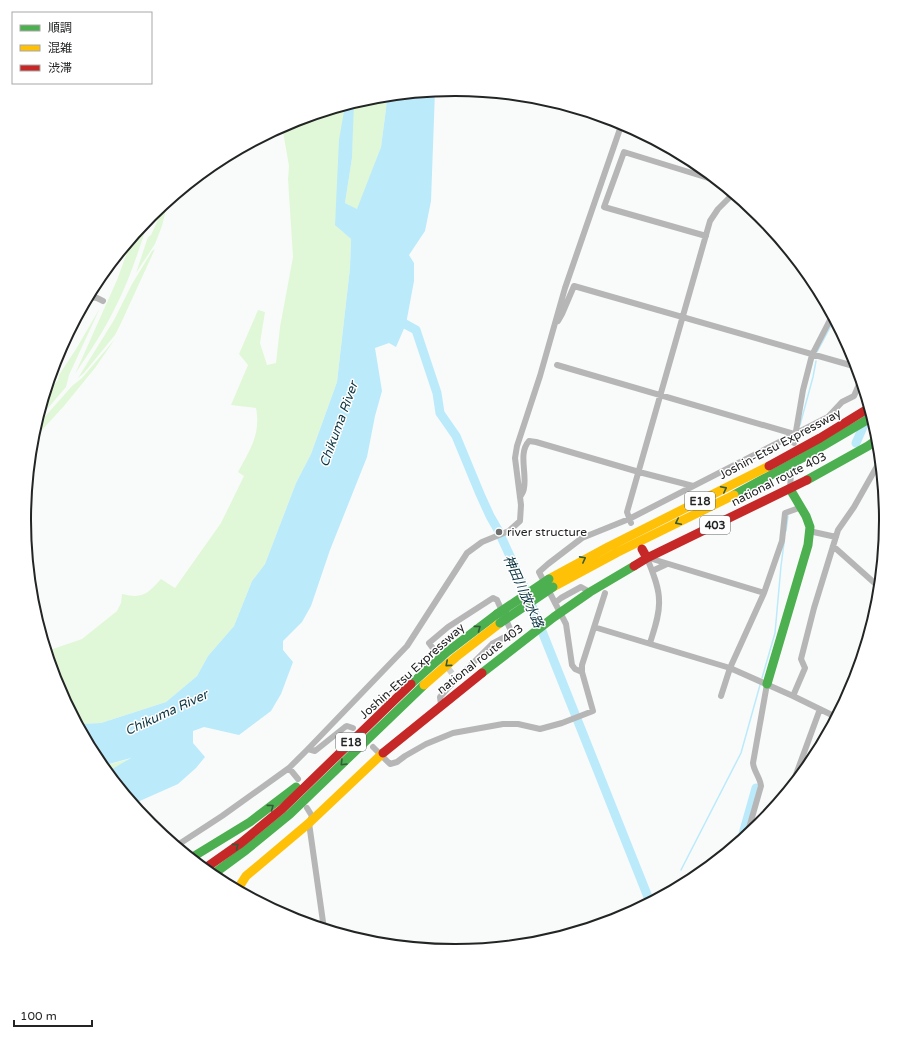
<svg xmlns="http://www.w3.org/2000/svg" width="910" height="1040" font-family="'Varela Round','Noto Sans JP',sans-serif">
<rect width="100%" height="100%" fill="#f9fbfa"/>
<path fill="#e0f8d7" d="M387,96L386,109L381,147L358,210L345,203L352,158L353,105L354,102L371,97Z
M345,105L335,224L351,239L350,268L337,382L311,454L296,483L265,564L252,581L234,626L208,656L197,676L166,702L101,723L78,724L57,685L47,651L82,639L117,611L121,603L122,594C143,599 147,594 161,579L175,588L221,523L244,476L238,472C250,450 261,434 256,408L231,405L248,365L239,354L258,310L265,312L260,343L267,365L276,363L280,327L293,257L288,179L289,166L282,126L290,122Z
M171,198L168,201L162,226L155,244L136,273L148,237L151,235L166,202Z
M150,216C140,247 130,279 115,308C104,331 89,353 75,374L117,280L133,236Z
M155,249L122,321L115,335L84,373L78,378L114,320L132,284L152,251Z
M100,308L69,375L66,387L37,421L44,396L58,380L59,375L76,349Z
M115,339L95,368L64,406L32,441L34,429L72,386L82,378Z
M133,758L107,772L102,766H103Z"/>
<path fill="#bbeafb" d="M435,91L431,201L425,231L409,255L414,263V281L406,324L396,347L389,343L375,348L382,391L375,416L367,457L330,550L311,606L302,622L283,641V650L293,662L281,694L271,711L239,735L204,727L193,731V743L205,757L196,768L178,784L133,804L107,772L131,758L102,766L97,759L78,724L101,723L166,702L197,676L208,656L234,626L252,581L265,564L296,483L311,454L337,382L350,268L351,239L335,225L339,140L345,105L354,102L352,158L345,203L357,209L381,147L386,109L387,96Z"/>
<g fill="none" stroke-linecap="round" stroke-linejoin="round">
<path stroke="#bbeafb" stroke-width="1.5" d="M817,352L834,320
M800,425L813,377L816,361
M786,531L788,516
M762,678L775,633L781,566L784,543
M681,870L741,753L760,685"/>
<path stroke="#bbeafb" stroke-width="9" d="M396,319L416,330L437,393L440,413L456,436L480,494L490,516L498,530L526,591L650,902
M856,443L866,420
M741,841L756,788"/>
<path stroke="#ced0cf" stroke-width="6" stroke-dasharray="6 3" stroke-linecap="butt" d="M432,647L454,676"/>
<path stroke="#b6b6b6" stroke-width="6" d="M706,236L604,207L624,152L718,181
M88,297L97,298L103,301
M558,321L562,314L574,286L857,367
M557,365L794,434
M794,443L803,390L812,355L832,316
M790,489L791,473
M520,497C522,494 524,491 524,488C527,473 518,453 529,441L536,442L639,472L693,486
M631,523L627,512L710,221L718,209L733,194
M809,531L836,537
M833,546L879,587
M647,558C652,571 659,586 659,600C660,614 654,630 650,643
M649,558L764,593
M652,571L667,564
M555,603L561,598L581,587L590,592
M594,627L730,668L793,696
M432,647L429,643L448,627L493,598L497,600L512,633L492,644L447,689L440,697L441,705
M582,672L575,669L572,665L566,624L539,572L548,564L582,538L629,519L828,417L842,402L854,396L861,380
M721,696L730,668L764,593L782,541L785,513L799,508
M836,717L793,696L805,668L801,659L814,608L838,530L854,507L880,461
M373,747L390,764L397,762L405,756L426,744L453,733L503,724H518L540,729L562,723L593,711L582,672V665L605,593
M308,749L315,751L345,727L347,726L353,728
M289,768L298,779
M796,781L794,780L820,709
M786,791L787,792
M307,808L312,816L309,823L324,929
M747,835L761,786C760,777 754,772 753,763L767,684
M176,846L222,816L289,768L308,749L407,646L467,553L482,542L509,531L520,521L521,505L515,458L517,446L540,376L565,288L622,123"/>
<path stroke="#4caf50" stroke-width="9" d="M807,480L868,446L878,439
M734,495L802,458L872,417
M482,673L554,617L590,592L634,566
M411,684L447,652L497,614
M767,684L808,545L810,527L806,516L790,489
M191,858L250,822L296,787
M212,875L246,850L290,814L424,685"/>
<path stroke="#ffc107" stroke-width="9" d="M549,579L608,547L769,466
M553,587L618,552L734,495
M424,685L456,657L500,623
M237,890L246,876L309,823L383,753"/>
<path stroke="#c62828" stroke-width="9" d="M769,466L820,438L869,408
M642,549L647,558
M634,566L647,558L807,480
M383,753L482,673
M204,869L241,843L282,809L411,684"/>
<path stroke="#4caf50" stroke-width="9" d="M497,614L549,579
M500,623L553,587"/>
</g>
<defs><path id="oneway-chevron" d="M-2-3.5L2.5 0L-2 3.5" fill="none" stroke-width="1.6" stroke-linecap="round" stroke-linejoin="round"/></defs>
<g stroke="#335c36">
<use href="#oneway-chevron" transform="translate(724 489) rotate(-27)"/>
<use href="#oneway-chevron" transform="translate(678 522) rotate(154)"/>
<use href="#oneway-chevron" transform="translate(583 559) rotate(-28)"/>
<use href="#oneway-chevron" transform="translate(478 628) rotate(-37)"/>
<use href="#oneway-chevron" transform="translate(448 664) rotate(139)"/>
<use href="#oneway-chevron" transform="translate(343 763) rotate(135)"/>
<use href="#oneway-chevron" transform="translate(271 807) rotate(-37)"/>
<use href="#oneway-chevron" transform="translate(236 846) rotate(-36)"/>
</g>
<circle fill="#6e6f6f" stroke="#fff" stroke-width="1.5" cx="499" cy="532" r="4"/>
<g text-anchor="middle" stroke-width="3" stroke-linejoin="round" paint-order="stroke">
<g fill="#fff" stroke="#656666" stroke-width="1">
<rect x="685" y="492" width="30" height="18" rx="3"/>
<rect x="700" y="516" width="30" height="18" rx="3"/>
<rect x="336" y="733" width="30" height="18" rx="3"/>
</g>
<g font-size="11" font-weight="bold" fill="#232424">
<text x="700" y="505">E18</text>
<text x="715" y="529">403</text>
<text x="351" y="746">E18</text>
</g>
<g font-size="12" fill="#232424" stroke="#fff">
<text transform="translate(780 444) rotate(-28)" y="4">Joshin-Etsu Expressway</text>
<text transform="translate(779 479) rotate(-27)" y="4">national route 403</text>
<text transform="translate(480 659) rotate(-38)" y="4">national route 403</text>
<text transform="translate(412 671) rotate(-42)" y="4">Joshin-Etsu Expressway</text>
</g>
<g font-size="12" fill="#232424" stroke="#fff" text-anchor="start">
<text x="507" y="536">river structure</text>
</g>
<g font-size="13" font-style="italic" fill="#0c3542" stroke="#fff">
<text transform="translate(338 424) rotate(-70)" y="5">Chikuma River</text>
<text transform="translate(524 591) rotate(66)" y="5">神田川放水路</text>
<text transform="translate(166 712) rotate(-25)" y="5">Chikuma River</text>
</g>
</g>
<path d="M0 0H910V1040H0ZM31 520a424 424 0 1 1 848 0a424 424 0 1 1-848 0Z" fill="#fff" fill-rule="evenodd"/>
<path fill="none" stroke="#232424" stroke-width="2" d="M31 520a424 424 0 1 1 848 0a424 424 0 1 1-848 0Z"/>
<rect x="12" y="12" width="140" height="72" fill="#ffffff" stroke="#a7a7a7"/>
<rect x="20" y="25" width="20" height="6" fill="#4caf50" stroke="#a7a7a7"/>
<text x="48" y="32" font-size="12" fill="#232424">順調</text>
<rect x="20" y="45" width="20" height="6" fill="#ffc107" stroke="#a7a7a7"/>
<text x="48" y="52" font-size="12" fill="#232424">混雑</text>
<rect x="20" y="65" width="20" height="6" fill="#c62828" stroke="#a7a7a7"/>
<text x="48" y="72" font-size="12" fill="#232424">渋滞</text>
<path d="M14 1020v6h78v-6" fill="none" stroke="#232424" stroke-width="2"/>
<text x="20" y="1020" font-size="12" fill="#232424" stroke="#ffffff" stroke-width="3" paint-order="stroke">100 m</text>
</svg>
